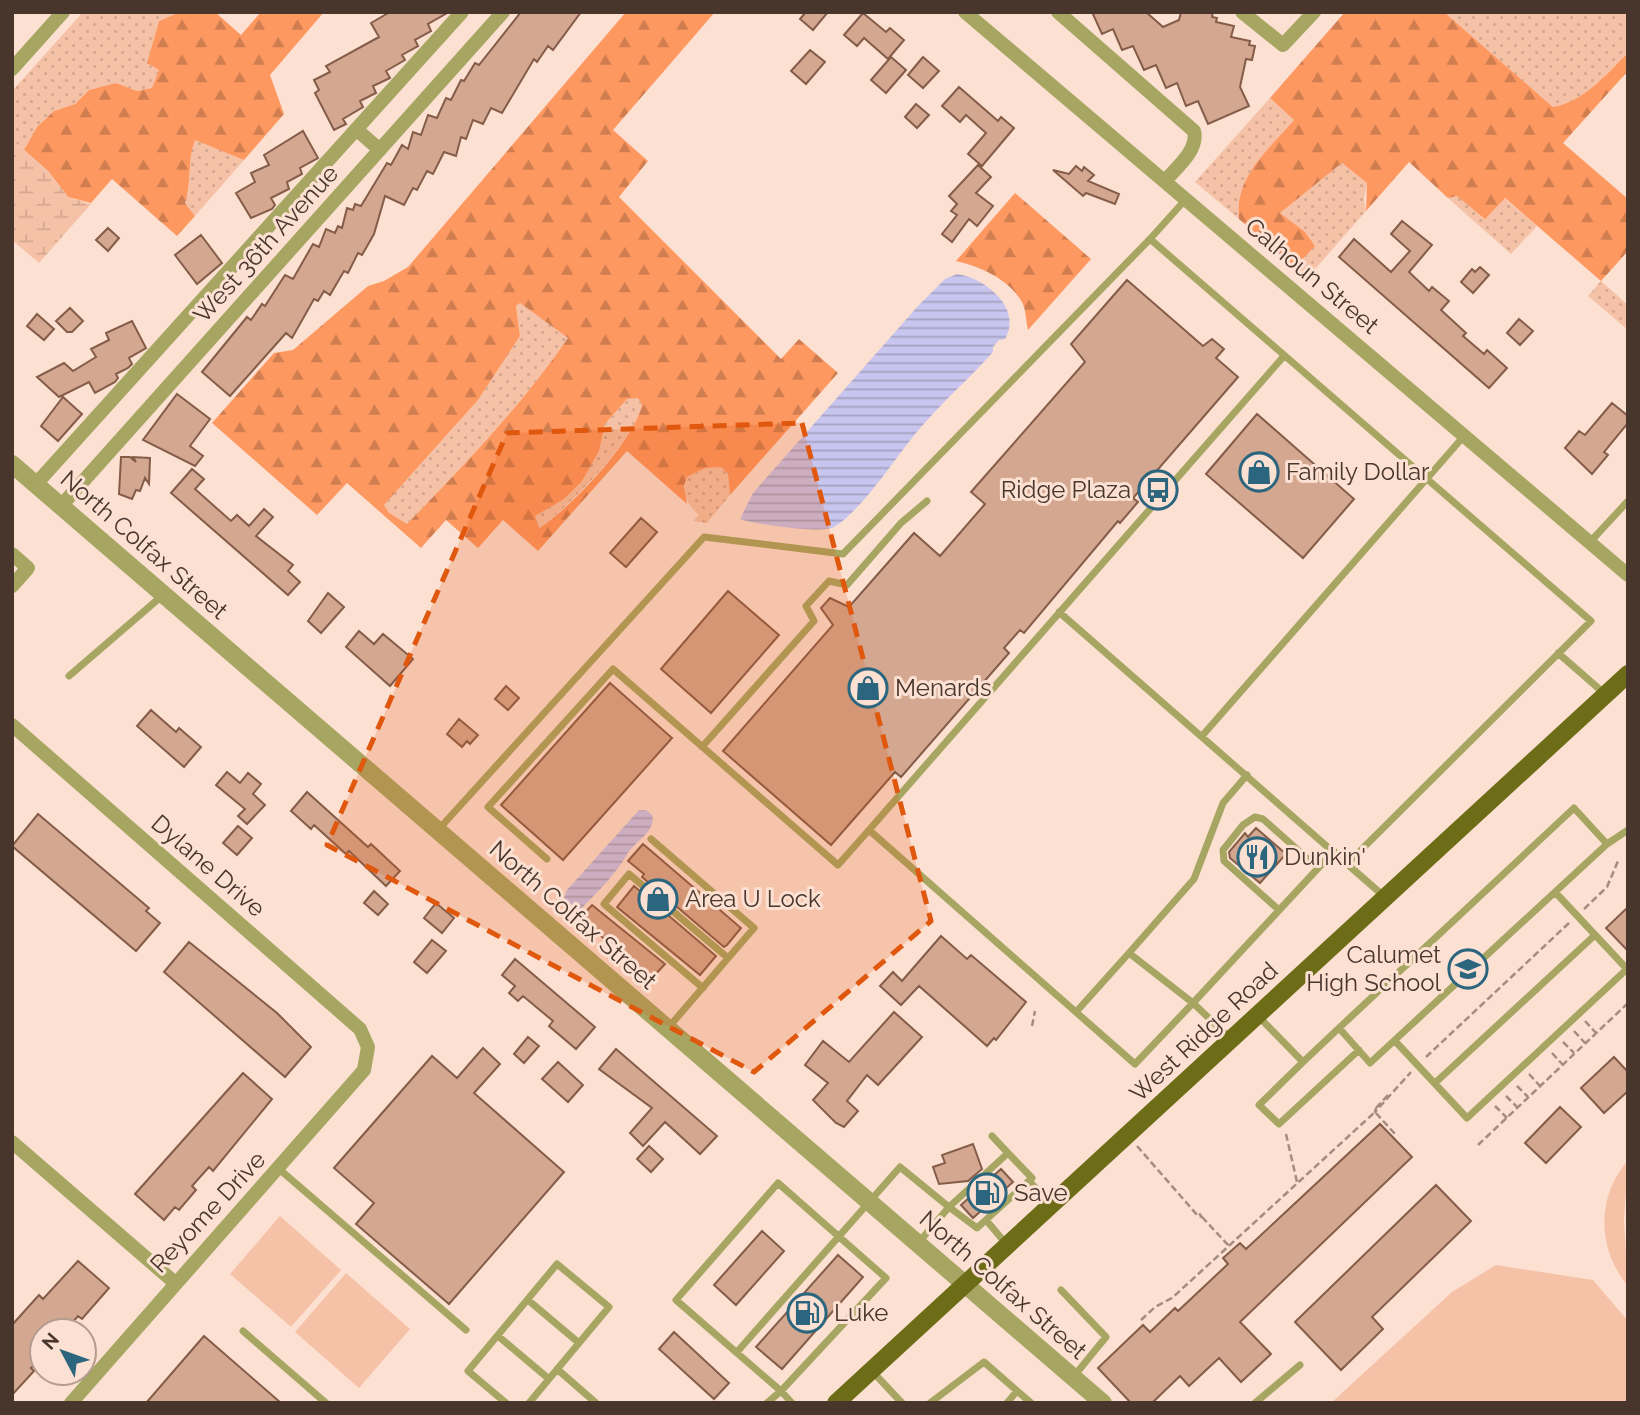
<svg xmlns="http://www.w3.org/2000/svg" width="1640" height="1415" font-family="Raleway,sans-serif">
<defs>
<pattern id="grass-dots" width="8" height="8" patternUnits="userSpaceOnUse" patternTransform="scale(1.75)"><rect width="8" height="8" fill="#f6c2a7"/><path d="M2 2h.1M6 6h.1" fill="none" stroke="#d4a790" stroke-width="1.8" stroke-linecap="round"/></pattern>
<pattern id="forest-firs" width="22" height="20" patternUnits="userSpaceOnUse" patternTransform="scale(1.75)"><rect width="22" height="20" fill="#fe9861"/><path d="M5 1l3.5 6h-7zM16 11l3.5 6h-7z" fill="#d07d50"/></pattern>
<pattern id="wetland-marsh" width="20" height="14" patternUnits="userSpaceOnUse" patternTransform="scale(1.75)"><rect width="20" height="14" fill="#f6c2a7"/><path d="M1 5h8M5 5V1M11 12h8M15 12V8" fill="none" stroke="#d4a790"/></pattern>
<pattern id="water-rules" width="6" height="5" patternUnits="userSpaceOnUse" patternTransform="scale(1.75)"><rect width="6" height="5" fill="#c8c5ee"/><path d="M0 2.5h6" fill="none" stroke="#a4a1c1"/></pattern>
</defs>
<rect width="100%" height="100%" fill="#fce0d2"/>
<path fill="url(#grass-dots)" d="M83,12H180L159,21L147,63L159,70L152,89L137,91L116,83L89,90L75,104L54,111L37,127L24,150L12,140V91Z
M1444,12H1628V53C1606,74 1584,102 1553,107Z
M1270,98L1294,120C1268,150 1234,177 1239,219L1195,182Z
M195,139L244,160L195,216L185,203C192,182 187,161 195,139Z
M1342,163L1367,183L1364,199L1366,211L1308,277L1295,267L1315,245L1280,213Z
M1457,195L1504,198L1537,226L1511,254L1448,198Z
M1601,281L1628,305V330L1588,296Z
M520,303L568,338C522,405 463,466 407,524L388,513L383,506L478,400L520,336L516,306Z
M638,397L642,405C633,442 570,506 539,528L535,523V516L547,508L599,451L605,424L627,399Z
M721,467L728,474L730,495L707,523L693,521L699,515C687,504 681,493 687,477L705,468Z"/>
<path fill="url(#forest-firs)" fill-rule="evenodd" d="M180,12H215L241,35L261,12H324L270,75L284,114L244,160L195,140C187,161 192,182 185,203L195,216L177,236L112,179L91,203L68,197L48,171L24,150L37,127L54,111L75,104L89,90L116,83L137,91L152,88L159,70L147,63L159,21Z
M626,12H715L613,130L648,161L619,197L781,359L799,339L838,373L730,495L728,474L721,467L705,468L687,477L684,486L687,504L627,451L538,551L503,520L478,548L446,520L421,548L347,483L317,515L212,423L274,353L293,350L368,286L384,281L408,267ZM520,303L568,338C522,405 463,466 407,524L389,513L384,505L478,400L520,336L516,306ZM638,398L642,405C633,442 571,508 539,528L535,516L564,499L582,481L599,451L605,424L627,399Z
M1345,12H1444L1553,107C1584,102 1607,73 1628,53V71L1563,143L1628,199V251L1601,281L1505,198L1485,219L1457,196L1448,198L1409,162L1366,211L1367,183L1342,163L1280,213L1305,232L1315,246L1295,267L1239,219C1234,177 1268,150 1294,120L1270,98Z
M1015,193L1091,259L1028,330C1026,322 1026,309 1022,302C1009,279 979,266 956,261Z"/>
<path fill="url(#wetland-marsh)" d="M12,140L48,171L68,197L91,204L39,263L12,240Z"/>
<path fill="#f6c2a7" d="M1628,1160L1624,1221L1628,1286C1597,1249 1596,1197 1628,1160Z
M280,1216L341,1270L291,1327L230,1274Z
M1496,1265L1593,1280L1628,1321V1403H1331L1452,1292Z
M346,1273L410,1329L359,1388L295,1332Z"/>
<path fill="url(#water-rules)" d="M957,274C985,278 1023,308 1005,339L999,340L993,347V352C970,378 944,400 922,426C897,454 865,508 834,527C823,534 752,524 740,519L753,493L918,306L945,279Z
M639,810H646L652,815C657,832 633,842 626,856C613,878 596,893 579,911L564,898L567,890Z"/>
<path fill="#d3a790" stroke="#845c48" stroke-width="2" d="M390,12H449L428,24L431,31L415,40L418,46L402,55L405,60L386,71L390,78L373,86L376,93L360,101L363,107L343,119L346,124L334,130L315,93L319,90L314,80L330,72L326,66L379,37L371,23Z
M521,12H581L553,50L548,46L537,62L534,59L502,113L491,108L483,124L473,120L466,139L461,137L456,156L444,152L433,174L427,171L417,190L413,188L404,205L385,196L374,234L362,255L358,253L348,273L344,271L330,295L324,291L318,301L314,299L292,338L286,333L230,396L202,372L247,317L251,320L262,304L265,306L285,275L293,279L313,244L319,247L326,229L335,233L338,226L342,228L347,208L353,210L355,204L361,206L387,163L391,165L402,145L408,149L413,132L421,135L428,115L437,118L446,98L451,100L461,80L464,81L475,63L479,65Z
M806,12H828L813,30L800,19Z
M1092,12H1146L1163,27L1179,20L1181,12H1213L1212,17L1217,18L1216,22L1234,26L1231,37L1250,41L1249,45L1255,46L1252,60L1246,59L1240,87L1249,106L1208,124L1198,101L1186,106L1177,83L1166,88L1156,65L1144,70L1133,46L1122,50L1113,29L1102,34Z
M863,13L886,32L890,28L904,40L888,59L864,38L857,46L844,35Z
M810,50L825,62L806,84L791,71Z
M891,57L906,70L886,93L871,80Z
M923,57L939,71L923,88L908,75Z
M959,87L998,121L1001,117L1014,128L982,166L968,154L986,133L966,115L960,122L942,106Z
M916,104L929,115L917,128L905,117Z
M303,131L318,158L300,168L302,174L287,182L289,189L271,198L275,205L272,209L251,218L236,193L255,182L251,173L269,165L264,155Z
M978,165L991,177L976,193L993,206L977,226L969,219L952,242L942,234L957,215L951,211L957,204L949,196Z
M1076,166L1082,171L1084,167L1094,175L1088,181L1119,194L1115,204L1086,193L1083,196L1053,170L1069,174Z
M1402,221L1432,245L1409,272L1429,291L1432,287L1449,301L1441,310L1466,333L1463,336L1484,354L1487,350L1507,368L1489,388L1339,257L1354,239L1391,272L1410,251L1391,234Z
M108,228L119,238L108,251L96,240Z
M201,235L222,263L197,284L175,255Z
M1480,267L1489,275L1473,293L1461,282L1472,269L1475,272Z
M1127,280L1203,346L1212,339L1224,349L1216,358L1238,377L1133,498L1138,502L1120,523L1118,521L1024,633L1020,630L1004,648L1009,653L901,777L895,772L831,845L723,751L833,625L821,608L830,598L849,607L914,533L940,556L985,504L971,492L1085,362L1071,344Z
M70,308L83,321L72,332H67L56,321Z
M37,314L54,329L44,340L27,326Z
M1519,319L1533,331L1520,345L1507,333Z
M132,321L146,348L129,358L132,364L128,368L116,374L118,378L115,382L95,393L89,382L59,397L37,377L64,363L73,371L96,357L91,349L109,340L106,333Z
M177,394L210,419L190,446L203,456L195,466L143,440Z
M63,397L82,414L58,441L41,426Z
M1612,403L1628,416V423L1604,452L1608,455L1592,474L1565,448L1579,431L1585,435Z
M1257,414L1354,499L1303,558L1206,474Z
M121,457H130L136,462L133,457L150,458L149,484L145,478L140,491L136,490L132,499L119,494Z
M192,469L204,479L195,489L231,521L237,515L249,526L264,509L273,517L256,536L293,565L288,571L300,582L288,595L171,493Z
M641,518L657,532L626,567L610,553Z
M728,591L779,635L711,713L661,669Z
M328,593L344,607L321,633L308,621Z
M359,631L374,644L383,634L413,659L390,686L346,647Z
M610,683L672,738L563,860L501,805Z
M506,686L519,698L508,710L495,699Z
M151,710L176,732L179,728L201,747L184,767L137,726Z
M459,719L478,735L470,744L467,741L462,747L447,734Z
M227,772L240,783L248,773L261,784L253,794L265,805L247,824L238,816L245,809L216,785Z
M307,792L368,847L371,844L400,871L386,886L349,851L346,854L314,825L311,829L291,811Z
M38,814L149,908L146,911L160,923L136,951L12,846Z
M238,826L252,838L237,855L223,843Z
M1256,828L1286,854L1260,883L1230,858L1229,852L1245,833L1248,837Z
M643,844L741,928L727,945L724,947L642,877L644,874L628,861Z
M634,886L716,956L700,975L617,907Z
M374,891L388,904L378,915L364,903Z
M436,903L454,918L442,933L424,918Z
M592,905L665,964L651,979L580,918Z
M1628,907V951L1606,928Z
M941,936L967,959L971,955L1026,1002L996,1040L994,1038L987,1046L919,986L901,1005L880,986L893,972L902,981Z
M432,940L446,951L427,973L414,962Z
M189,942L277,1013L311,1047L285,1077L164,972Z
M515,959L595,1027L576,1049L549,1026L553,1021L523,996L518,1001L509,993L515,986L502,975Z
M894,1012L922,1037L878,1085L867,1075L847,1101L858,1111L844,1127L836,1123L813,1100L828,1083L805,1065L823,1041L849,1062Z
M528,1037L539,1046L524,1063L514,1054Z
M483,1048L500,1064L474,1093L564,1172L449,1304L356,1224L374,1203L334,1168L432,1056L457,1078Z
M616,1049L717,1136L700,1154L665,1122L643,1146L630,1133L652,1108L599,1069Z
M1614,1057L1628,1072V1091L1604,1113L1581,1088Z
M558,1062L583,1085L568,1102L542,1079Z
M243,1073L272,1099L213,1171L209,1167L192,1186L196,1190L179,1210L175,1207L164,1220L135,1194Z
M1560,1107L1581,1127L1546,1163L1525,1143Z
M1380,1124L1412,1157L1240,1322L1271,1354L1241,1382L1219,1358L1189,1386L1180,1376L1152,1403H1131L1098,1368L1143,1325L1150,1332L1175,1308L1178,1311L1228,1264L1223,1258L1240,1243L1246,1249Z
M973,1144L982,1169L968,1181L939,1184L933,1167L945,1163L942,1155Z
M649,1146L663,1159L651,1172L637,1159Z
M1001,1169L1013,1182L973,1218L961,1205Z
M1436,1185L1471,1221L1372,1317L1383,1329L1341,1370L1295,1322Z
M762,1231L784,1251L736,1305L714,1285Z
M838,1255L863,1277L782,1369L756,1347Z
M78,1261L109,1288L82,1319L78,1316L65,1331H42V1347L35,1355L39,1360L31,1368L34,1371L12,1395V1325L39,1295L43,1299Z
M674,1332L729,1383L714,1399L659,1349Z
M204,1336L281,1403H146Z"/>
<g fill="none" stroke-linecap="round" stroke-linejoin="round">
<path stroke="#a38c81" stroke-width="2.5" stroke-dasharray="7 3.5" stroke-linecap="butt" d="M1584,909L1607,887L1618,861
M1585,1021L1596,1033
M1032,1026L1035,1011
M1574,1031L1585,1043
M1563,1042L1574,1053
M1552,1053L1563,1065
M1426,1057L1569,923
M1529,1074L1540,1086
M1517,1086L1528,1097
M1506,1096L1517,1107
M1495,1106L1507,1118
M1376,1108L1375,1112L1411,1072
M1376,1108L1388,1095
M1286,1134L1297,1182
M1478,1145L1628,1003
M1137,1146L1198,1216L1202,1217L1197,1211
M1202,1217L1229,1246
M1141,1320L1155,1307L1172,1298L1375,1112L1395,1134"/>
<path stroke="#a6a662" stroke-width="7" d="M1186,199L1150,239L1591,621L1348,863
M1590,542L1628,501
M1059,612L1386,898
M1558,653L1605,694
M69,676L163,595
M1202,736L1464,436
M702,747L814,621L806,606L829,581L847,585L901,523L927,501
M1247,775L1223,803L1194,879L1129,953L1193,1003L1334,851
M438,830L704,537L843,554L1150,239
M651,839L754,928L668,1028
M1607,844L1628,830
M547,859L488,807L613,669L838,865L869,830
M1279,910L1224,861L1223,850L1243,825L1255,817L1263,819L1318,868
M703,988L604,904L629,874L728,958
M1076,1012L1129,953
M1258,1016L1303,1062L1339,1028L1574,808L1607,844L1370,1063L1339,1028
M1231,1039L1193,1003L1135,1064L869,830L1284,356
M1395,1041L1467,1118L1627,969L1555,892
M1303,1062L1259,1105L1279,1124L1359,1050
M1435,1083L1595,935
M992,1136L1008,1153
M1008,1153L1032,1178L977,1228L949,1207Z
M279,1169L466,1330
M1029,1181L1050,1203
M986,1220L1008,1246
M1061,1290L1106,1337L1074,1376
M528,1300L579,1343
M243,1331L326,1403
M498,1336L549,1379
M737,1352L900,1167L949,1207L919,1242
M557,1369L596,1403
M872,1371L902,1403
M506,1403L468,1371L557,1264L609,1307L529,1403
M767,1403L781,1391L886,1278L778,1183L676,1300L781,1391L792,1403
M930,1403L984,1362L1031,1403
M1007,1403L1017,1391
M1255,1403L1300,1365"/>
<path stroke="#a6a662" stroke-width="14" d="M965,12L1628,575
M1058,12L1194,131C1199,150 1176,168 1165,181
M1242,12L1283,45L1314,12
M12,69L63,12
M356,129L380,150
M36,484L462,12
M61,506L503,12
M12,554L28,568L12,586
M12,725L360,1029L368,1047L364,1070L71,1403
M12,1142L174,1282"/>
<path stroke="#a6a662" stroke-width="18" d="M12,464L1103,1403"/>
<path stroke="#6e6d17" stroke-width="18" d="M836,1403L1628,674"/>
</g>
<path fill="#e0570e" fill-opacity="0.2" stroke="#e0570e" stroke-width="5" stroke-dasharray="14 9" stroke-linejoin="round" d="M802,423L931,921L754,1072L327,845L507,433Z"/>
<defs>
<g id="shop-ring" transform="scale(2.0125)"><circle r="9.5" fill="#fce0d2" stroke="#2b657e" stroke-width="1.5"/><path d="M-5-2.5h2.3a2.7 3.5 0 0 1 5.4 0H5L5.5 6h-11ZM-1.5-2.5h3a1.5 2.3 0 0 0-3 0Z" fill="#2b657e"/></g>
<g id="bus-ring" transform="scale(2.0125)"><circle r="9.5" fill="#fce0d2" stroke="#2b657e" stroke-width="1.5"/><path d="M-5-6H5V4H4V6H2V4H-2V6H-4V4H-5ZM-3.5-4V0h7V-4ZM-3.5 1.2v1.5H-2V1.2ZM2 1.2v1.5H3.5V1.2Z" fill="#2b657e"/></g>
<g id="restaurant-ring" transform="scale(2.0125)"><circle r="9.5" fill="#fce0d2" stroke="#2b657e" stroke-width="1.5"/><path d="M-5-6h1v4h1v-4h1v4h1v-4h1v5L-1.5 .5V6h-2V.5L-5-1ZM5-6V6H3V1.5H1.5Q1.5-4 5-6Z" fill="#2b657e"/></g>
<g id="school-ring" transform="scale(2.0125)"><circle r="9.5" fill="#fce0d2" stroke="#2b657e" stroke-width="1.5"/><path d="M0-5L7-2L0 1L-7-2ZM-4 1L0 2.5L4 1V4Q0 6-4 4Z" fill="#2b657e"/></g>
<g id="fuel-ring" transform="scale(2.0125)"><circle r="9.5" fill="#fce0d2" stroke="#2b657e" stroke-width="1.5"/><path d="M-5.5-6h7V0h2V4h1.3V-2.5L3-4.5l.8-.8L6-3V5H2.5V1h-1V6h-7ZM-4.2-4.7v3.2H.2V-4.7Z" fill="#2b657e"/></g>
</defs>
<g fill-rule="evenodd">
<use href="#shop-ring" x="1259" y="472"/>
<use href="#bus-ring" x="1158" y="490"/>
<use href="#shop-ring" x="868" y="688"/>
<use href="#restaurant-ring" x="1257" y="857"/>
<use href="#shop-ring" x="658" y="899"/>
<use href="#school-ring" x="1468" y="969"/>
<use href="#fuel-ring" x="987" y="1193"/>
<use href="#fuel-ring" x="807" y="1313"/>
</g>
<g text-anchor="middle" stroke-width="6" stroke-linejoin="round" paint-order="stroke">
<g font-size="24" fill="#48362d" stroke="#fce0d2">
<text transform="translate(266 244) rotate(-48)" y="8">West 36th Avenue</text>
<text transform="translate(1312 276) rotate(40)" y="8">Calhoun Street</text>
<text transform="translate(144 545) rotate(41)" y="8">North Colfax Street</text>
<text transform="translate(208 866) rotate(41)" y="8">Dylane Drive</text>
<text transform="translate(573 915) rotate(41)" y="8">North Colfax Street</text>
<text transform="translate(1204 1032) rotate(-43)" y="8">West Ridge Road</text>
<text transform="translate(208 1212) rotate(-47)" y="8">Reyome Drive</text>
<text transform="translate(1003 1285) rotate(41)" y="8">North Colfax Street</text>
</g>
<g font-size="24" fill="#48362d" stroke="#fce0d2" text-anchor="start">
<text x="1286" y="480">Family Dollar</text>
<text x="1131" y="498" text-anchor="end">Ridge Plaza</text>
<text x="895" y="696">Menards</text>
<text x="1284" y="865">Dunkin'</text>
<text x="685" y="907">Area U Lock</text>
<text x="1441" y="963" text-anchor="end">Calumet<tspan x="1441" dy="28">High School</tspan></text>
<text x="1014" y="1201">Save</text>
<text x="834" y="1321">Luke</text>
</g>
</g>
<rect width="1640" height="1415" fill="none" stroke="#48362d" stroke-width="28"/>
<g transform="translate(63 1352) rotate(311)"><circle r="33" fill="#fce0d2" stroke="#b49c90" stroke-width="2"/>
<path d="M0-5L12 26L0 18L-12 26Z" fill="#2b657e"/>
<text y="-10" font-size="19" font-weight="bold" text-anchor="middle" fill="#48362d">N</text>
</g>
</svg>
